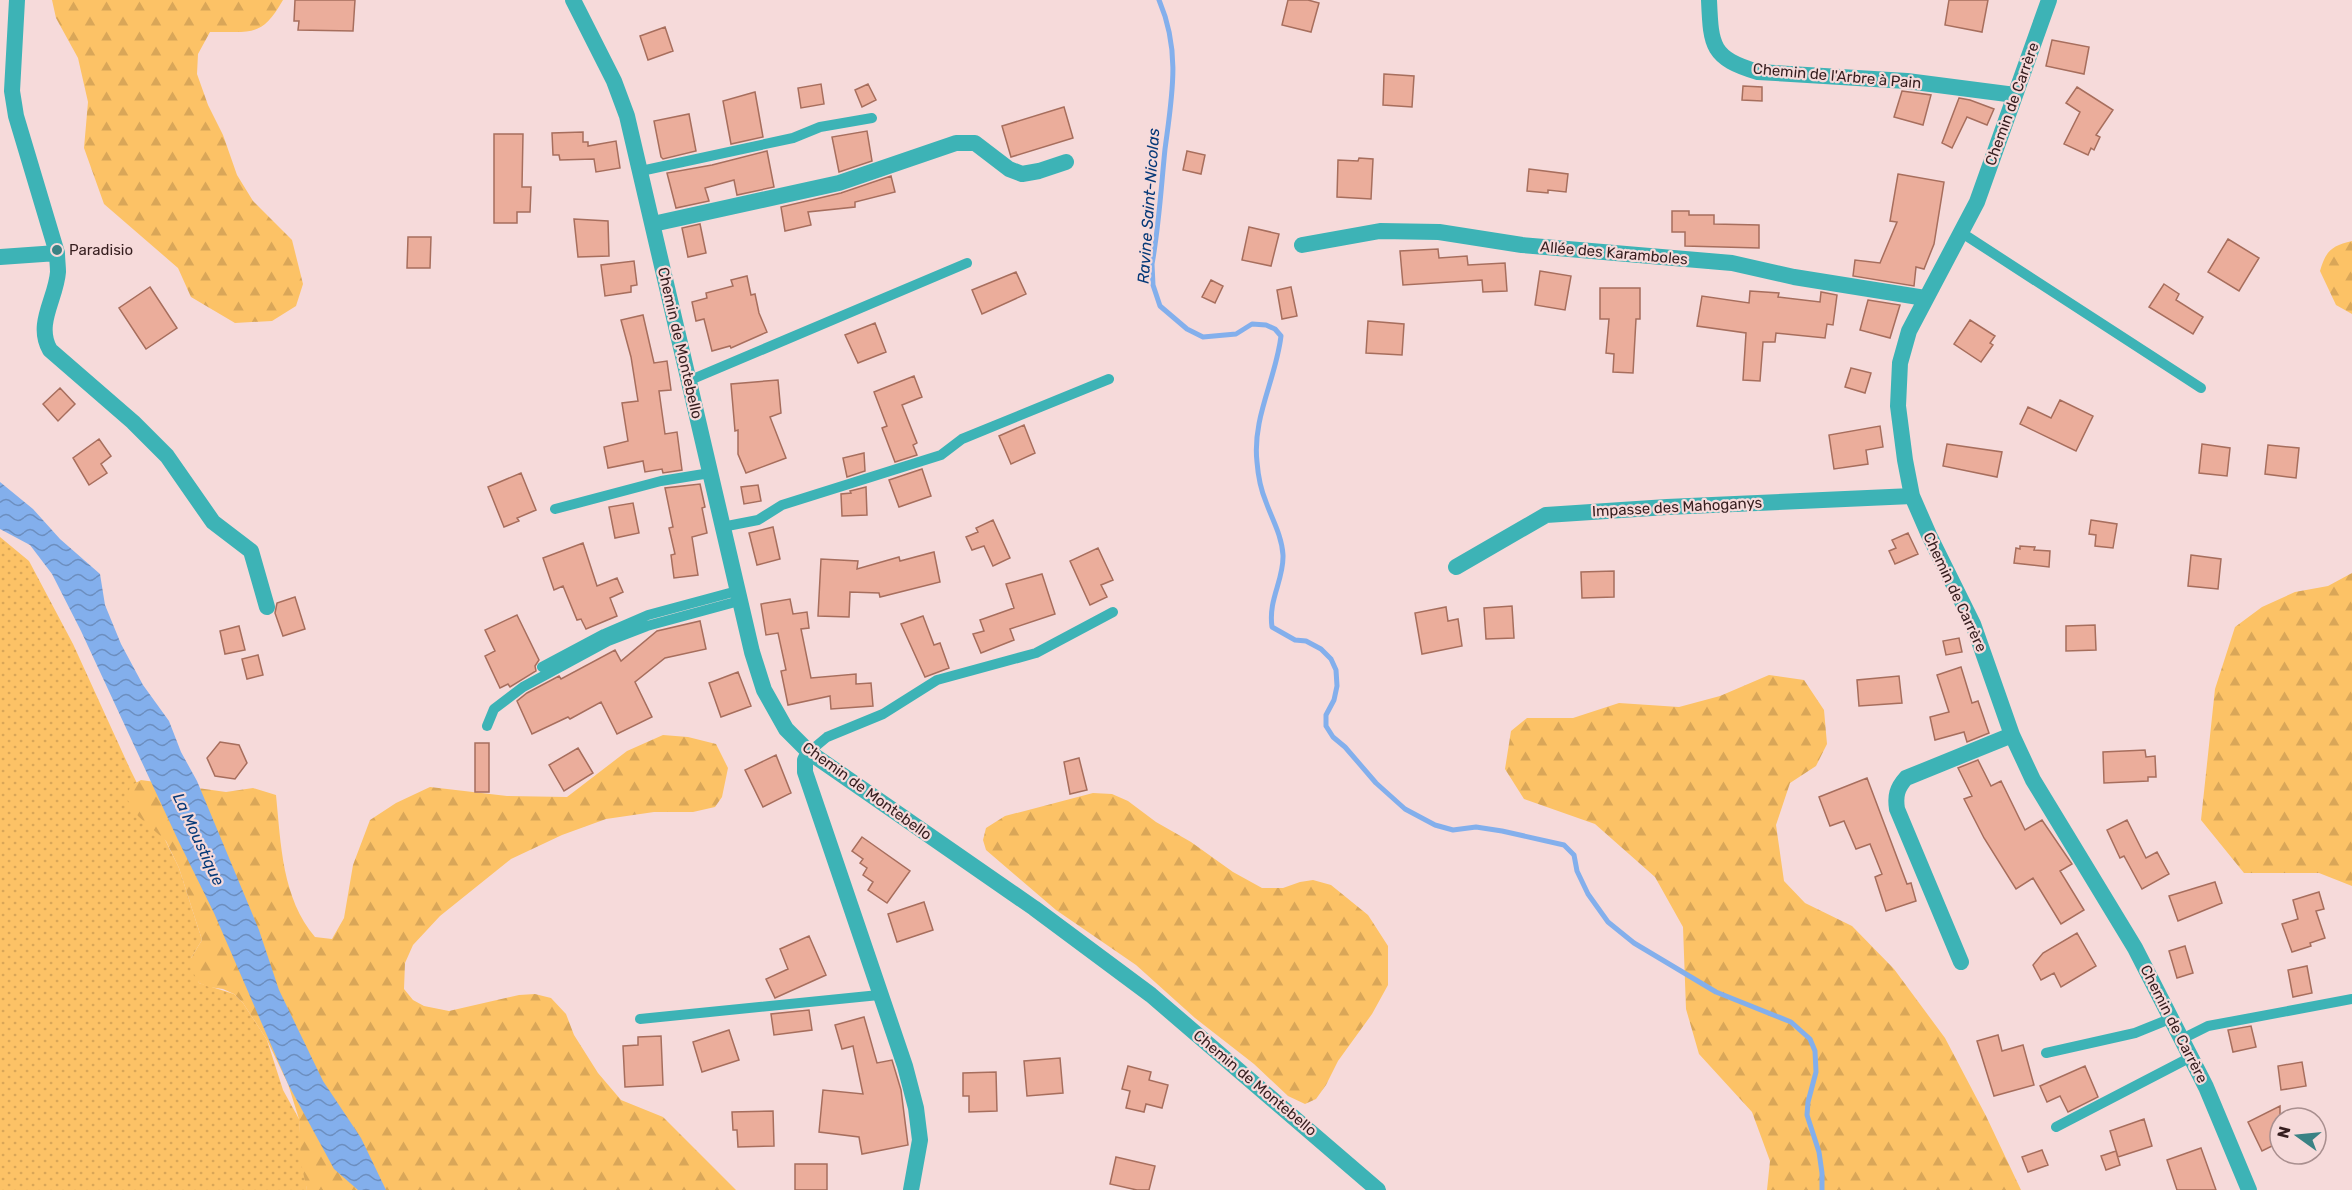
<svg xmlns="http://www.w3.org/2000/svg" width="2352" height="1190" font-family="Rubik,sans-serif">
<defs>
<pattern id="grass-dots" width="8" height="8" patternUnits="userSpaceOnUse" patternTransform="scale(1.5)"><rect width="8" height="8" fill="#fcc266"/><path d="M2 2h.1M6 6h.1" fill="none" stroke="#d9a658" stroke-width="1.8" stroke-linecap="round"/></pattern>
<pattern id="forest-firs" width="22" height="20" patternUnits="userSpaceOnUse" patternTransform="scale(1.5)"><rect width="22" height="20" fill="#fcc266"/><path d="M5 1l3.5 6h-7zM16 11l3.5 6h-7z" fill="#d9a658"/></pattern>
<pattern id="water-waves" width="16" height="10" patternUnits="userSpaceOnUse" patternTransform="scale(1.5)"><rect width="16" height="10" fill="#83afec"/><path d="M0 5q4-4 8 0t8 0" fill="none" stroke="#6c8ebf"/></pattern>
</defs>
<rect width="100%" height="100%" fill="#f6dada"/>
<path fill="url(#grass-dots)" d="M0,537L29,561L73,644L130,769L179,868L202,940L191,958L199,983L234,994L243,1003L267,1040L283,1090L299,1119L301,1147L307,1190H0Z"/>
<path fill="url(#forest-firs)" d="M52,0H283C261,39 250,31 210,32L198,54L197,74L208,105L223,135L237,175L253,201L292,240L303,284L296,306L272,321L235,323L191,297L178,268L104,204L84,148L88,102L78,58L56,18Z
M2352,241V314L2336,305L2320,271C2326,250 2332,246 2352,241Z
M2352,573V886L2319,873H2244L2201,820L2215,689L2235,627L2262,607L2295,592L2328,586Z
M1769,675L1804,680L1824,710L1827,744L1816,766L1790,783L1776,825L1784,881L1805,903L1852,926L1894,969L1945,1038L1986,1116L2021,1190H1767L1770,1161L1752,1112L1699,1054L1686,1009L1683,927L1655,877L1595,824L1524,799L1505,769L1511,731L1527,718H1573L1619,703L1679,707L1720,696Z
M663,735L688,737L716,744L728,768L722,797L715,807L693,812H654L606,819L562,835L511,859L440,916L413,945L405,963L404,989L413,1000L424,1006L449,1011L519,995L535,994L551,998L566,1014L574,1035L598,1073L621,1100L663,1117L736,1190H307L301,1163L299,1119L288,1084L267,1040L243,1003L234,994L223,989L209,987L199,983L190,967L191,958L202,940L179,868L166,841L138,816L127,799L130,786L141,780L226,792L253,788L276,795C281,845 282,898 315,937L332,939L344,918L353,865L370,820L396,803L430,787L507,796L567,797L627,751Z
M1093,793L1112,794L1128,801L1156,822L1191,842L1233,872L1262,888H1283L1300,882L1313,880L1331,885L1368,915L1388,946V985L1372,1014L1338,1061L1326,1085L1316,1099L1305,1104L1288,1096L1254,1064L1195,1018L1136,965L1056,910L986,850L983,840L986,828L1005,816Z"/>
<path fill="url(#water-waves)" d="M0,482L33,509L60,539L100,574L105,605L121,644L143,685L169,721L181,752L197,781L259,930L279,990L323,1081L361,1138L386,1190H358L334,1169L288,1084L214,913L178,840L81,631L52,574L30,545L0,529Z"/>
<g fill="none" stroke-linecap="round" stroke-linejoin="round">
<path stroke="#83afec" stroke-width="5" d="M1159,0C1181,51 1172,96 1165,149C1161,188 1159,226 1152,264L1153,285L1160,306L1187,329L1203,337L1236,334L1252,324L1266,325L1275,329L1281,336C1276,379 1252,418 1257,462C1258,475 1261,490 1266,502C1272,519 1282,536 1283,555C1284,580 1268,599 1272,627L1295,640L1306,641L1321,649L1331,659L1336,670L1337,686L1334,700L1326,715V726L1333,737L1345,747L1376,783L1405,809L1435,825L1453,830L1476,827L1502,831L1564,845L1574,855L1577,871L1588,894L1608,922L1634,943L1716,992L1791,1022L1810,1039L1815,1051L1816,1072L1808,1102L1807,1115L1819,1152L1822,1173V1190"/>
</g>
<path fill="#ebad9b" stroke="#a76e5d" stroke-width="1.5" d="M295,0H355L353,31L298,30L299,21H294Z
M1288,0H1308L1319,3L1311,32L1282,25Z
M1949,0H1988L1982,32L1945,25Z
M665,27L673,51L648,60L640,36Z
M2052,40L2089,47L2084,74L2046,66Z
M1384,74L1414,76L1412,107L1383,105Z
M821,84L824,104L801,108L798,88Z
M868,84L876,100L862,107L855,90Z
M1743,86L1762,87V101L1742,100Z
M2077,87L2113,110L2096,135L2100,137L2094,150L2091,148L2088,155L2064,144L2080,112L2066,103Z
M1902,91L1931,95L1923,125L1894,117Z
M755,92L763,137L731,144L723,101Z
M1959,98L1970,100L1994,109L1987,125L1967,117L1952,148L1942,143Z
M1064,107L1073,138L1011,157L1002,126Z
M689,114L696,151L663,159L661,157L654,121Z
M867,131L872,161L839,172L832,137Z
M583,132V142H588V146L616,141L620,168L596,172L594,159L560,160L559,155H553L552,133Z
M494,134H523L522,187H531L530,212H517V223H494Z
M767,151L774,187L737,195L734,180L705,188L709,201L676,208L667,173L712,165Z
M1187,151L1205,155L1201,174L1183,170Z
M1359,158L1373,159L1371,199L1337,197L1338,160L1358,161Z
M1529,169L1568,174L1566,192L1548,190V193L1527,191Z
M1898,174L1944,182L1934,244L1924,269L1916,267L1914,286L1853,276L1855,260L1880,263L1897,222L1890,221Z
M891,176L895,192L855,202V207L808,212L811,225L785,231L781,207L841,193Z
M1672,211H1689V215H1714V224L1759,225V248L1685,246V232H1672Z
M574,219L608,221L609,256L578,257Z
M700,224L706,253L688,257L682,228Z
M1249,227L1279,234L1271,266L1242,260Z
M408,237H431L430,268H407Z
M2228,239L2259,258L2239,291L2208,272Z
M1438,249L1439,258L1467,256L1468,265L1505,263L1507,291L1483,292L1482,280L1403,285L1400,251Z
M634,261L637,285L631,286V292L605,296L601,265Z
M1540,271L1571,276L1565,310L1535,305Z
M1016,272L1026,294L982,314L972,290Z
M747,276L751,295L755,294L759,313L767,332L731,348L730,346L712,351L704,319L696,321L692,302L707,298L706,293L733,286L731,280Z
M1211,280L1223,286L1215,303L1202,297Z
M2164,284L2179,294L2176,300L2203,317L2193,334L2149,307Z
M150,287L177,328L146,349L119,308Z
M1291,287L1297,316L1282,319L1277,290Z
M1600,288H1640V319H1636L1633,373L1613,372L1614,354L1606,353L1609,319H1600Z
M1750,291L1779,293L1778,297L1820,302L1821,292L1837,295L1833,325L1827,324L1825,338L1776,333L1775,342H1763L1760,381L1743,380L1746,333L1697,326L1702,296L1749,303Z
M1868,300L1900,305L1890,338L1860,330Z
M643,315L654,363L667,361L671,390L659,391L665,434L677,432L682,470L663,473L662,469L645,472L643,461L608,468L604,447L628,441L622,403L638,401L631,357L621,320Z
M1970,320L1995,336L1990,343L1993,345L1981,362L1954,344Z
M1368,321L1404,324L1402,355L1366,353Z
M875,323L886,352L858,363L845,335Z
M1851,368L1871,373L1865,393L1845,387Z
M914,376L922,397L902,405L917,443L913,445L917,455L895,462L882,428L887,426L874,392Z
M778,380L781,413L770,417L786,458L746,473L738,454V430L735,431L731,384Z
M60,388L75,404L58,421L43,404Z
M2060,400L2093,416L2076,451L2020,424L2028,407L2051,418Z
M1024,425L1035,453L1011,464L999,436Z
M1880,426L1883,447L1866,450L1868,464L1834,469L1829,435Z
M99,439L111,456L101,464L107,473L89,485L73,458Z
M1947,444L2002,452L1997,477L1943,466Z
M2202,444L2230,448L2227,476L2199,473Z
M2268,445L2299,448L2296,478L2265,474Z
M864,453L865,471L847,477L843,458Z
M922,469L931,496L899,507L889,480Z
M521,473L536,510L517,518L519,521L504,527L488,487Z
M700,484L705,507L702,508L707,533L692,537L698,575L674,578L671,555L675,554L669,528L673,527L665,488Z
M758,485L761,501L744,504L741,487Z
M866,487L867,515L842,516L841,494L851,493L850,491Z
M633,503L639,533L615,538L609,507Z
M993,520L1010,558L993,566L984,546L972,550L966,537L978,532L976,528Z
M2091,520L2117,524L2113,548L2095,546L2096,535L2089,534Z
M773,527L780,559L757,565L749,533Z
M1908,533L1918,554L1895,564L1889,551L1896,548L1892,540Z
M583,543L597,586L617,578L623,592L610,598L617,616L586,629L581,619L577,620L563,586L554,590L543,558Z
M2020,546L2035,547L2034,550L2050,551L2049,567L2014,563L2016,548L2020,549Z
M1098,548L1113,580L1101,585L1107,597L1090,605L1070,561Z
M934,552L940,582L880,597L879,593L850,592L849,617L818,616L821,559L858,561L857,569L899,557L900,561Z
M2191,555L2221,559L2218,589L2188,586Z
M1614,571V597L1582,598L1581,572Z
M1042,574L1055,614L1010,629L1014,640L981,653L973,634L984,631L980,620L1014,608L1006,584Z
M295,597L305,629L283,636L275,613L277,603Z
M790,599L793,614L807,612L809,628L801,629L811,678L856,674V684L871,683L873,706L831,709L830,696L788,705L781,671L786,670L778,633L766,635L761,604Z
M1512,606L1514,638L1486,639L1484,608Z
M1446,607L1448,621L1458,619L1462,646L1422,654L1415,613Z
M517,615L539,660L535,666L536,671L510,687L508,684L500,688L485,656L495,651L485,630Z
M923,616L934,645L940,643L949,668L925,677L901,624Z
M700,621L706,649L665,658L635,682L652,717L617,734L601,702L570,719L568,717L532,734L517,701L527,693L559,676L561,679L615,650L621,661L657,631Z
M2095,625L2096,650L2066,651V626Z
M239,626L245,650L225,654L220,631Z
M1959,638L1962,652L1946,655L1943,641Z
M258,655L263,675L247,679L242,659Z
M1961,667L1972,703L1978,701L1989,733L1967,742L1964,732L1935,740L1930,717L1949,712L1937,675Z
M738,672L751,706L721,717L709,683Z
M1899,676L1902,703L1859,706L1857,680Z
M220,742L239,745L247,763L235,779L215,776L207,758Z
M475,743H489V792H475Z
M578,748L593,773L564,791L549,765Z
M2145,750L2146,757L2155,756L2156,777H2148V781L2104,783L2103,752Z
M776,755L791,793L763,807L745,770Z
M1079,758L1087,790L1070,794L1064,762Z
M1978,760L1991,786L2001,781L2025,830L2042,820L2072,864L2060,871L2084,910L2061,924L2033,878L2016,889L1984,838L1964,799L1972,796L1958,768Z
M1867,778L1907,884L1911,883L1916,901L1886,911L1875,877L1882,874L1870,844L1856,849L1844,821L1830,826L1819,797Z
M2127,820L2146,858L2157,852L2169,874L2142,889L2124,856L2120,858L2107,830Z
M862,837L910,871L887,903L868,890L873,882L863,875L867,868L860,863L863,859L852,851Z
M2215,882L2222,903L2178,921L2169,896Z
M2319,892L2324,909L2316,911L2325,938L2310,943L2311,946L2292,952L2282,924L2298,919L2293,900Z
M924,902L933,930L897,942L888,914Z
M2077,933L2096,966L2061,987L2054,973L2041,980L2033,965L2043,953Z
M809,936L826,975L775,998L766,979L788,969L780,949Z
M2185,946L2193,973L2177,978L2169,951Z
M2307,966L2312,993L2293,997L2288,970Z
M809,1010L812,1030L774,1035L771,1014Z
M864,1017L877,1063L892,1060L901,1090L908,1145L862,1154L859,1137L819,1132L823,1090L863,1094L853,1046L842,1049L835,1025Z
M2251,1026L2256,1047L2233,1052L2228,1030Z
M729,1030L739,1060L702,1072L693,1042Z
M1998,1035L2002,1051L2023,1045L2034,1085L1994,1096L1977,1041Z
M661,1036L663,1085L625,1087L623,1046L638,1045V1037Z
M1060,1058L1063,1093L1027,1096L1024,1061Z
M2302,1062L2306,1086L2281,1090L2278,1066Z
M1128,1066L1151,1072L1149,1080L1168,1085L1162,1108L1146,1104L1144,1112L1126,1108L1130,1091L1122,1089Z
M2085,1066L2098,1097L2068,1112L2060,1096L2047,1102L2040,1086Z
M996,1072L997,1111L969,1112V1096H963V1073Z
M2280,1106V1142L2262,1151L2248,1122Z
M773,1111L774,1146L738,1147L737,1130H733L732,1112Z
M2144,1119L2152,1146L2118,1157L2110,1131Z
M2201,1148L2216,1190H2177L2167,1160Z
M2042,1150L2048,1165L2028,1172L2022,1157Z
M2116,1151L2120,1165L2106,1170L2101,1156Z
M1116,1157L1155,1166L1149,1190H1137L1110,1184Z
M795,1164H827V1190H795Z"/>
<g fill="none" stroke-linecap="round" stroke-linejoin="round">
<path stroke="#3db3b6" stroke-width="10" d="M641,171L793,138L820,127L872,118
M1962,233L2201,388
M688,381L967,263
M555,509L661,481L710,473
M722,527L758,520L782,505L941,455L962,439L1109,379
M542,667L604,634L648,615L737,591
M487,726L494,709L523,687L608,641L647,626L739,601
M809,752L827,737L883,714L937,680L1036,653L1113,612
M640,1019L879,995
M2182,1039L2208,1026L2352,999
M2046,1053L2135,1033L2172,1018
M2056,1127L2191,1057"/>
<path stroke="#3db3b6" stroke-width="16" d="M17,0L12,91L16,116L57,253C57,259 58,266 58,272C56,299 35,324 50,350L133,422L167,456L213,522L251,551L267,607
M573,0L614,81L627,116L752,652L764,690L786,729L809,752L1034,908L1151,995L1378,1190
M1709,0C1711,46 1711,58 1758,72L1907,81L2015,95
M2049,0L1977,202L1909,331L1900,363L1898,406L1905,460L1912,496L1929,535L1973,624L2012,735L2033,780L2135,948L2206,1087L2249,1190
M653,224L839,183L956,143H975L1009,169L1022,174L1039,171L1066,162
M1302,245L1380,231L1439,232L1522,245L1732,263L1794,277L1925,298
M0,257L57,253
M1456,567L1546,515L1667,507L1912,496
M809,752L805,760V772L905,1066L916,1108L920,1140L911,1190
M1961,962L1897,809C1895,796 1897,788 1906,778L2012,735"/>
</g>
<circle fill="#3a8284" stroke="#f6dada" stroke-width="2" cx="57" cy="250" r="6"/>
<g text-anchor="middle" stroke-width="4.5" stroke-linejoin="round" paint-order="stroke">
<g font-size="15" fill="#361e1f" stroke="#f6dada">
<text transform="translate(1837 76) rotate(5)" y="5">Chemin de l'Arbre à Pain</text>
<text transform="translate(2012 104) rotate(-70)" y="5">Chemin de Carrère</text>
<text transform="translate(1614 253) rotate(5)" y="5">Allée des Karamboles</text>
<text transform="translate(680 343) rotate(77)" y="5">Chemin de Montebello</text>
<text transform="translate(1677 507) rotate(-3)" y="5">Impasse des Mahoganys</text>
<text transform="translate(1955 592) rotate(65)" y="5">Chemin de Carrère</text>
<text transform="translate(867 791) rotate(36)" y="5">Chemin de Montebello</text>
<text transform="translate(2174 1024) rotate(63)" y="5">Chemin de Carrère</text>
<text transform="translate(1255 1083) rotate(40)" y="5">Chemin de Montebello</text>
</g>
<g font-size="15" fill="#361e1f" stroke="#f6dada" text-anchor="start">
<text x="69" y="255">Paradisio</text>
</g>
<g font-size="16" font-style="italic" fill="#063978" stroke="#f6dada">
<text transform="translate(1148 206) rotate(-86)" y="6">Ravine Saint-Nicolas</text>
<text transform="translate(199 839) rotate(65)" y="6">La Moustique</text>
</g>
</g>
<g transform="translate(2298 1136) rotate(285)"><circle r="28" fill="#f6dada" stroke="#a98f8f" stroke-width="1.5"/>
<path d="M0-4.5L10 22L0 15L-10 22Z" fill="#3a8284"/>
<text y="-9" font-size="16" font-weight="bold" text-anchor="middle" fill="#361e1f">N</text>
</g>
</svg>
